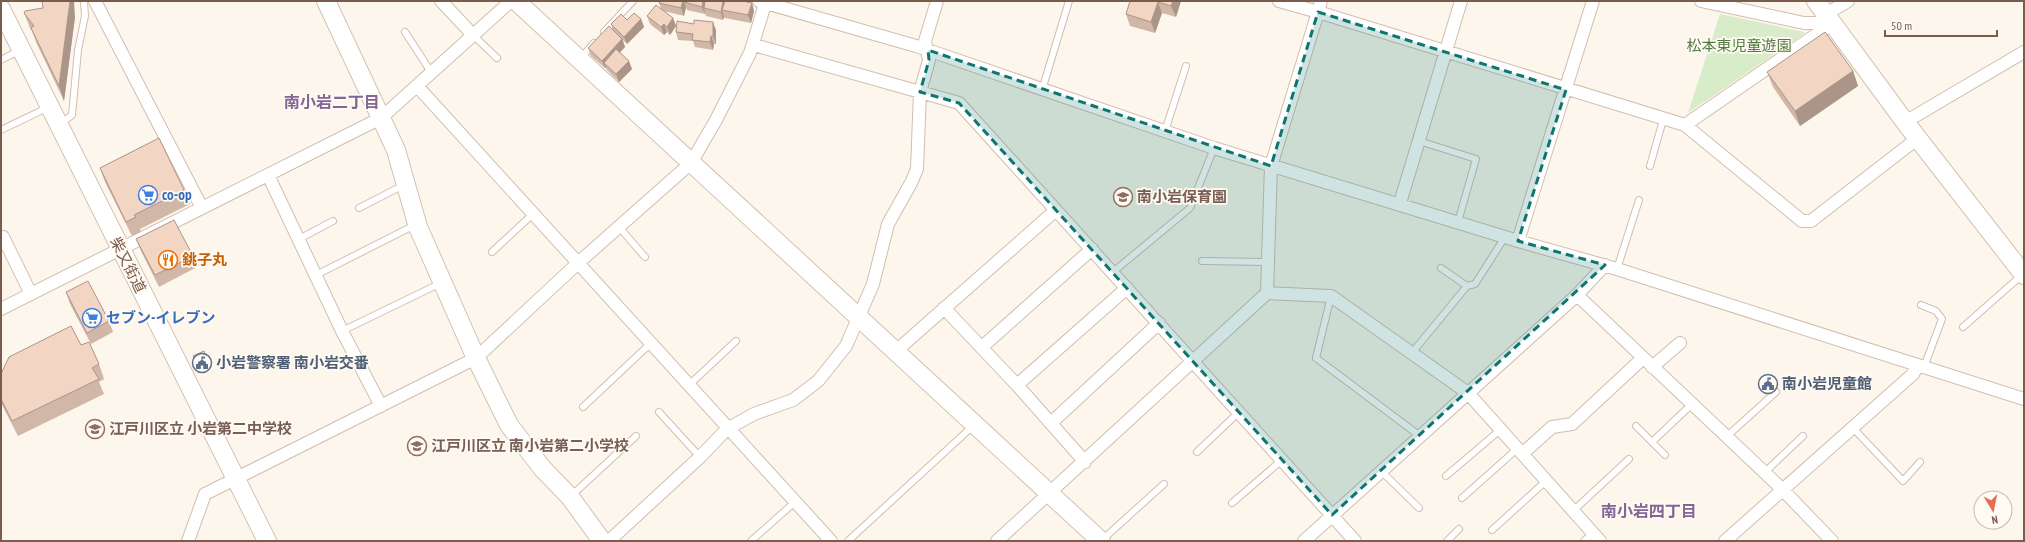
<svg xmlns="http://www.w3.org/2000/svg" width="2025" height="542" font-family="'PT Sans Narrow','Noto Sans JP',sans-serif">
<rect width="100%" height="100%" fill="#fdf6ec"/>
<path fill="#d8ecc9" d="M1720,14L1804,32V34L1688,113Z"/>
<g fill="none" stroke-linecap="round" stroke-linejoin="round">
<g stroke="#d1beb0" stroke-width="8">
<path id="lane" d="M405,32L431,72
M604,32L633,1
M473,35L497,58
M580,59L594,43
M1,60L20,50
M1042,90L1069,1
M60,124L72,115L78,50L85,16L84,1
M1,130L49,107
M1165,131L1186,66
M1419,141L1476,159L1458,222
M1650,166L1663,120
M359,208L404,185
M619,227L645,257
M299,239L333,221
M492,252L533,214
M1202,261L1268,262
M1441,268L1467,286L1475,284L1505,237
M1617,269L1639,200
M1113,272L1190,208L1214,148
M316,275L415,225
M1331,296L1316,358L1420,436
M1921,305L1936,311L1942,319L1924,367
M1963,327L2022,275
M342,331L441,283
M1411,354L1467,286
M688,386L736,341
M583,407L650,344
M659,412L700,457
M1636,426L1665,455
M1853,428L1903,481L1920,462
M1726,437L1776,392
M1652,442L1692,404
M1197,452L1239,412
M1381,471L1419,508
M1764,473L1803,436
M1446,476L1500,430
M571,496L636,436
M1462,498L1517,449
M1232,503L1282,460
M1573,511L1629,459
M1492,530L1546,481
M1102,540L1164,484
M751,541L795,502
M848,541L974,425
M1447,541L1459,529
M1584,541L1593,533"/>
</g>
<g stroke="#d1beb0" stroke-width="14">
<path id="street" d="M95,1L202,208
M441,1L473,35
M759,1L916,46L1214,148L1518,241L1617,269L2024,399
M1321,1L1318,12L1685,125L1802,221H1811L1918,138
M1701,1L1804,23H1833
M1826,14L1848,1
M754,45L959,103L1355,541
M417,86L831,541
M1905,122L2024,52
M1685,125L1833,23
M268,175L342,331L381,406
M1400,203L1461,1
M3,237L31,294
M1518,241L1593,1
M1267,293L1331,296L1468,393L1600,541
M1577,295L1782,489L1832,541
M944,308L1017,385L1085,462
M1,309L381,118L511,1
M982,347L1092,249
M896,351L1056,210
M1652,367L1680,343
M1017,385L1127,288
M1051,423L1159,323
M1522,454L1552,427L1572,424L1643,358
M188,541L205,494L476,358L578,263L691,163L716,120L750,53L766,1
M609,541L700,457L727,429L754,414L793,400L818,381L846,346L873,284L888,224L911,183L917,169L920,92L929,60L925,41L937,1
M997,541L1267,293L1271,166L1318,12L1279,1
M1304,541L1577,295L1605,265
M1725,541L1913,374L1918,365"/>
</g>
<g stroke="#d6c0b0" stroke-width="20">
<path id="secondary" d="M326,1L396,150L418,227L476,358L509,425L542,468L570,497L602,541
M516,1L1101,541
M1816,1L1905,122L2024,275
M1,9L267,541"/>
</g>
<use href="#lane" stroke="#fff" stroke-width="6"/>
<use href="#street" stroke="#fff" stroke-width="12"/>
<use href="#secondary" stroke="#fff" stroke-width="18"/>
</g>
<path fill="#d1b7a8" d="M658,1H743L752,3L754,11L751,23L725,18L724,17L723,20L706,16L705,13V14L687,10L686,7L684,16L664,11L673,18L676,26L670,35L667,32L664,35L650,24L647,16L661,9L659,3V2Z
M1130,1H1181L1176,17L1162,13L1155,33L1130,26L1126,14Z
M24,13L75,17L64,101L36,42L32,31L30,28Z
M641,19L644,27L627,44L623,40L625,47L620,52L632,69L619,82L607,70L606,68H605L591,56L588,48L613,31L611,24L627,20Z
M716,30V44H714L713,50L695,47L693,41L678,40L676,32Z
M1853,71L1858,86L1800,126L1773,87L1767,72Z
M100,168L184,190L190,204L140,229L141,232L132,236L105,182Z
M136,239L193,256L197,267L159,287L141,251Z
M66,292L109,321L113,332L91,344L70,304Z
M81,345L99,364L104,379L99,382L104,394L18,436L1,403V374Z
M193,356L209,362L211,366L199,371Z"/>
<path fill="#aa9588" d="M70,1H74L75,17L64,101L59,86Z
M683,1H687L684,2L686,7L684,16L681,8Z
M703,1H708L704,8L705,13V14L702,7Z
M723,1H727L722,10L724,17L723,20L721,12Z
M1173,1H1181L1176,17L1171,6Z
M1158,2L1162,13L1155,33L1151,22Z
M752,3L754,11L751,23L748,15Z
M673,18L676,26L670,35L667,27Z
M641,19L644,27L627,44L624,37Z
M713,22L716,30V44L713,36Z
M664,24L667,32L664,35L661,27Z
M711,36L714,44L713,50L710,42Z
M622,39L625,47L607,66L604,63L606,68H605L602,61Z
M629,61L632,69L619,82L616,74Z
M1853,71L1858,86L1800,126L1795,111Z"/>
<path fill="#f3d5c3" stroke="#aa9588" d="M42,1H70L59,86L31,28L34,26L24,13L25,11L43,8Z
M660,1H683L681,8L659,3Z
M685,1H703L702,7L684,2Z
M705,1H723L721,12L704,8Z
M725,1H743L752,3L748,15L722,10Z
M1130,1H1173L1171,6L1158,2L1151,22L1126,14Z
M656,5L673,18L667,27L664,24L661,27L647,16Z
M634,13L641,19L624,37L611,24L621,14L627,20Z
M694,20L713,22V36H711L710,42L692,40L693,34L676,32L677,21L694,24Z
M609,26L622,39L602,61L588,48Z
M1825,32L1853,71L1795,111L1767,72Z
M616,49L629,61L616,74L604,63Z
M159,138L184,190L134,215L136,217L126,222L100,168Z
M174,220L193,256L155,275L136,239Z
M88,281L109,321L87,333L66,292Z
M71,326L81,345L89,342L99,364L92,368L99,379L12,421L1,399V374L9,357Z
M204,351L209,362L198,367L193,356Z"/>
<path fill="#0f766e" fill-opacity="0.2" stroke="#0f766e" stroke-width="3" stroke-dasharray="8 5" stroke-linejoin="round" d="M1318,12L1566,90L1518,241L1605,265L1332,515L959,103L920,92L929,60L928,50L1271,166Z"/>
<defs>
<g id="supermarket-ring" transform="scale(1)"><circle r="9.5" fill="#fffaf3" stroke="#3f7fe0" stroke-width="1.5"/><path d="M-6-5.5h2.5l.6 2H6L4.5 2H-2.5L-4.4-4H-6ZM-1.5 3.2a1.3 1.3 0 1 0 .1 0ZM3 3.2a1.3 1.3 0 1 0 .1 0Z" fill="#3f7fe0"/></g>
<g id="school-ring" transform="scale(1)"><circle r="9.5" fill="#fffaf3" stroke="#8d6e63" stroke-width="1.5"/><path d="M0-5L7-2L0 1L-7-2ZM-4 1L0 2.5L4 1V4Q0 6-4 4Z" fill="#8d6e63"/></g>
<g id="restaurant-ring" transform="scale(1)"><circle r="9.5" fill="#fffaf3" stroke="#e8710a" stroke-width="1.5"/><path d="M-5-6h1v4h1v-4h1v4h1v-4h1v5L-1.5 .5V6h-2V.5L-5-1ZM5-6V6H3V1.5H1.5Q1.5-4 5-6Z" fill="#e8710a"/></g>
<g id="civic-ring" transform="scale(1)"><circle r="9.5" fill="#fffaf3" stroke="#5c6f8a" stroke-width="1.5"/><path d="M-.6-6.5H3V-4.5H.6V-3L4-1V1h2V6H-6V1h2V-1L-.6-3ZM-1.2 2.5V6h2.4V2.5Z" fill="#5c6f8a"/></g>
</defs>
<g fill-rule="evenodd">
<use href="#supermarket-ring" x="148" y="195"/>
<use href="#school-ring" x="1123" y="197"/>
<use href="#restaurant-ring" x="168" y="260"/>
<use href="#supermarket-ring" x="92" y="318"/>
<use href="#civic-ring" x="202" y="363"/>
<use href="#civic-ring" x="1768" y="384"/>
<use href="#school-ring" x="95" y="429"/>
<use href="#school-ring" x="417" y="446"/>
</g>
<g text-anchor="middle" stroke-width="3.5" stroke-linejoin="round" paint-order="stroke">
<g font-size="15" fill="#537a41" stroke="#fffaf3">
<text x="1739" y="51">松本東児童遊園</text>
</g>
<g font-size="15" font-weight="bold" fill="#366cbe" stroke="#fffaf3" text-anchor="start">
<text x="162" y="200">co-op</text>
<text x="106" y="323">セブン-イレブン</text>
</g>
<g font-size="15" font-weight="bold" fill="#785e54" stroke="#fffaf3" text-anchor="start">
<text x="1137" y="202">南小岩保育園</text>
<text x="109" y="434">江戸川区立 小岩第二中学校</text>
<text x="431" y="451">江戸川区立 南小岩第二小学校</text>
</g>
<g font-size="15" font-weight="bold" fill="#c56008" stroke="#fffaf3" text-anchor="start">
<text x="182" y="265">銚子丸</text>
</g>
<g font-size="15" fill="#7a5c4d" stroke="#fffaf3">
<text transform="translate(128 265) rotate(63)" y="5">柴又街道</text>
</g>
<g font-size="15" font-weight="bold" fill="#4e5e75" stroke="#fffaf3" text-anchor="start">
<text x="216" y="368">小岩警察署 南小岩交番</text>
<text x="1782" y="389">南小岩児童館</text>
</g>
<g font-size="16" font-weight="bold" fill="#846695" stroke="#fffaf3">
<text x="332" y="108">南小岩二丁目</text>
<text x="1649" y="517">南小岩四丁目</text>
</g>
</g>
<rect width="2025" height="542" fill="none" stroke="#7a5c4d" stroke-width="4"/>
<g transform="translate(1993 510) rotate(170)"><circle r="19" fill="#fffaf3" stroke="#cabbb1"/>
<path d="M0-3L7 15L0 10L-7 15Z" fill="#e76f51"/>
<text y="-6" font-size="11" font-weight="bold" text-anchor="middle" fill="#7a5c4d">N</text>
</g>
<path d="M1885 30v6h112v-6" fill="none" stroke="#7a5c4d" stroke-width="2"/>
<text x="1891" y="30" font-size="12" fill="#7a5c4d" stroke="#fffaf3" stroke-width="3" paint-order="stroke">50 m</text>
</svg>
